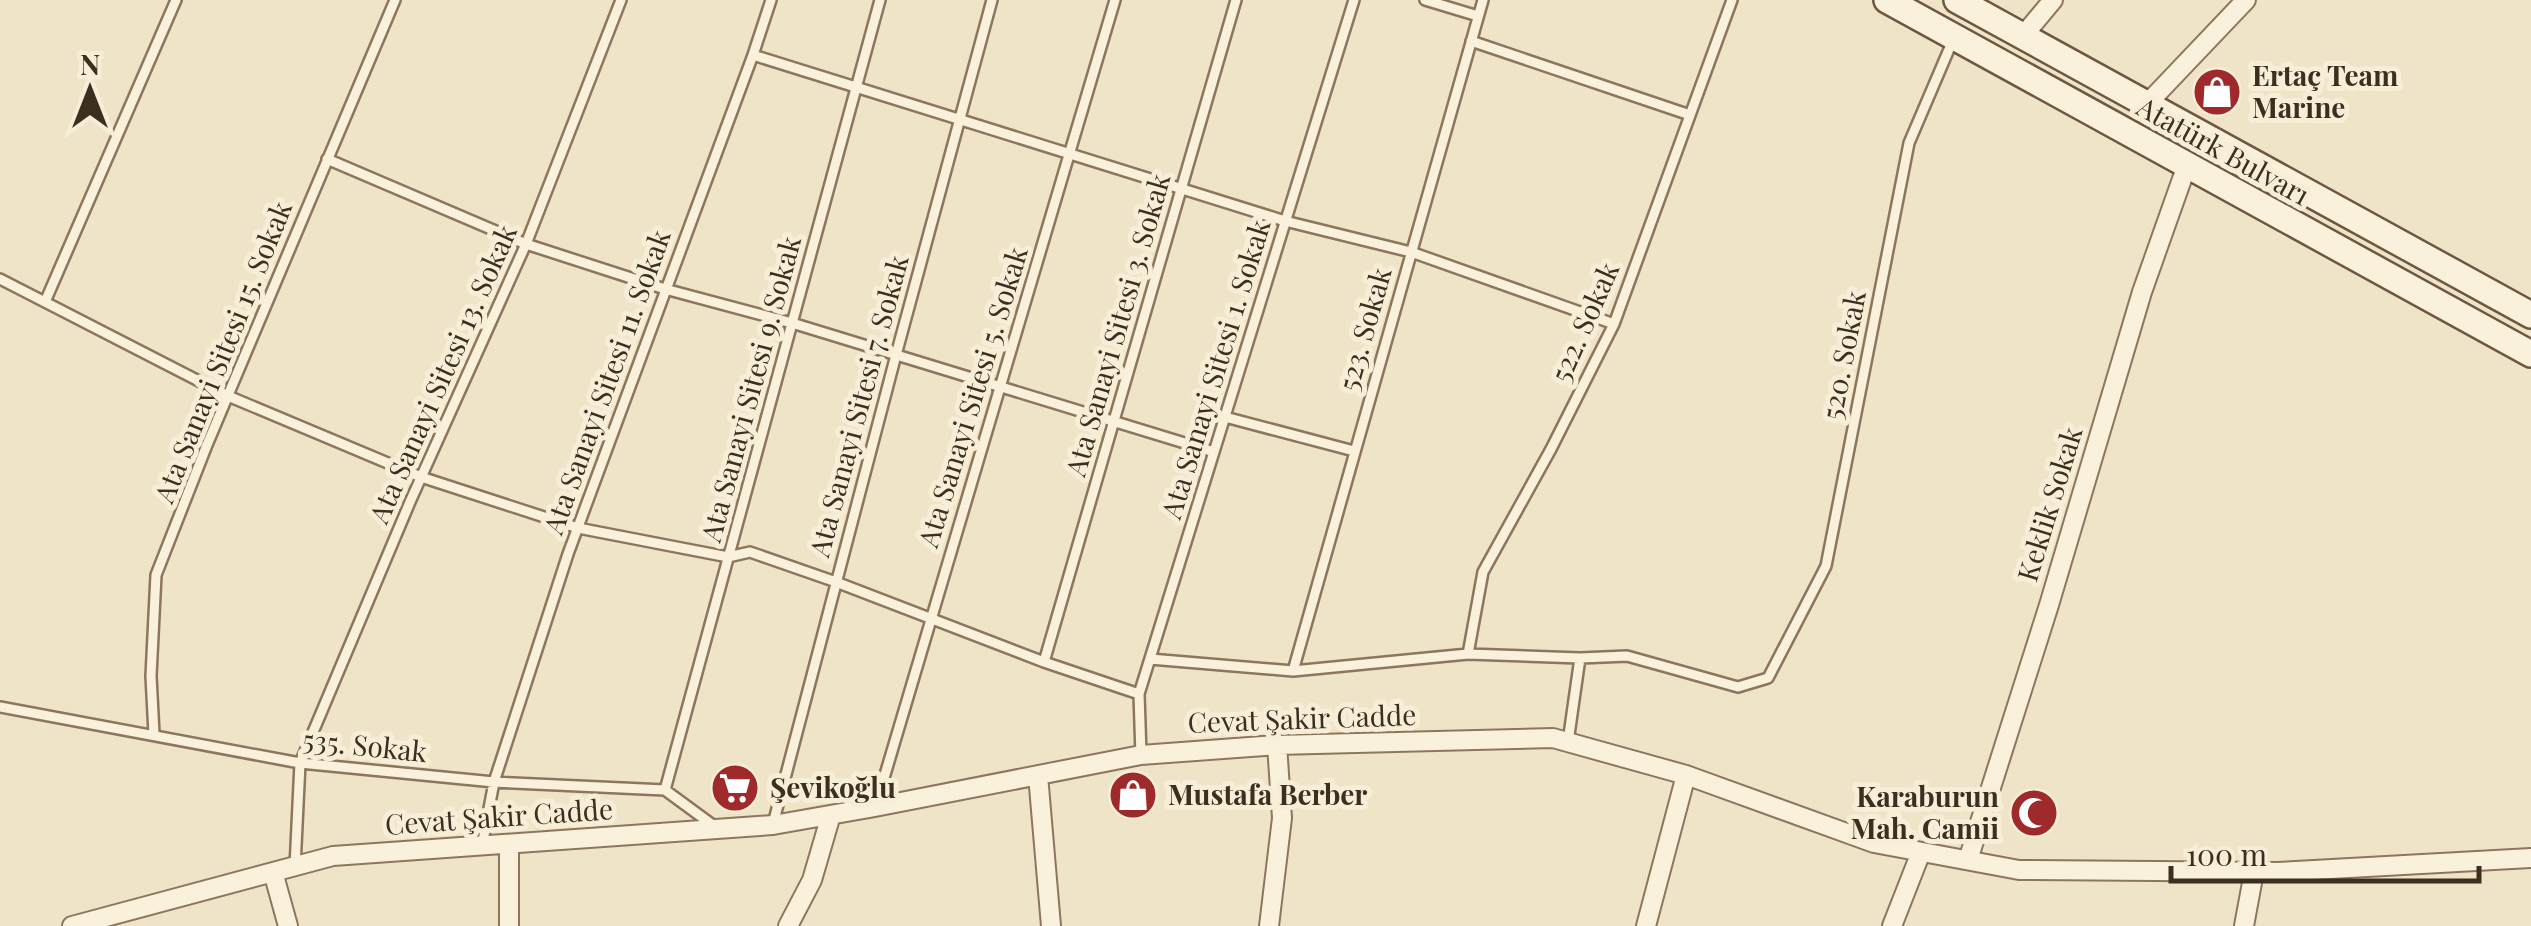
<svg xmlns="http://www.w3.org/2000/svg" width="2531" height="926" font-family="'Playfair Display',serif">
<rect width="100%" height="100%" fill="#f0e4c8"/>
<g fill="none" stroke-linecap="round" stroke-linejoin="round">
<g stroke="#8d765c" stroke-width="14">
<path id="service" d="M1425,0L1478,16
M1471,41L1690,115
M753,55L1285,221L1411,252L1614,324
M327,159L526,244L665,289L792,323L1214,452
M0,279L228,396L421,477L578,528L728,557L750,552L836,582L1044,662L1139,694
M45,302L176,0
M1225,417L1354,451
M1468,654L1483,572L1551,449L1614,324L1732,0
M1580,658L1627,656L1738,687L1768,678L1826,566L1909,143L1953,40
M1150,659L1293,671L1468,654L1580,658L1568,742
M1044,662L1236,0
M1293,671L1483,0
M0,707L300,763L494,782L665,790L714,826
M154,734L151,676L156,575L207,445L395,0
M1141,755L1139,694L1354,0
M665,790L880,0
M876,805L1115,0
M773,824L896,355L992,0
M482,846L494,782L568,554L753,55L771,0
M295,867L300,763L410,502L526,244L621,0"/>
</g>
<g stroke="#8d765c" stroke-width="22">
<path id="minor" d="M2023,36L2053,0
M2147,104L2246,0
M1038,775L1051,926
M509,844V926
M1968,860L2049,605L2142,292L2187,165
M273,872L288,926
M72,926L333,856L773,825L875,807L1141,755L1277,745L1553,738L1686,775L1874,843L2019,870L2277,872L2531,858
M788,926L812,880L831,815
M1269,926L1282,818L1277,745
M1646,926L1686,775
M1892,926L1921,852
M2244,926L2254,872"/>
</g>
<g stroke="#6f573f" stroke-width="30">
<path id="secondary" d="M1887,0L2531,354
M1957,0L2531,315"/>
</g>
<use href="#service" stroke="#faf1dc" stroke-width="9"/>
<use href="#minor" stroke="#faf1dc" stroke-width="18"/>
<use href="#secondary" stroke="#faf1dc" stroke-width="25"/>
</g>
<defs>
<g id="shop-disc" transform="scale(2.5)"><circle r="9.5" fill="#9e2a2b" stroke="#f7eed8"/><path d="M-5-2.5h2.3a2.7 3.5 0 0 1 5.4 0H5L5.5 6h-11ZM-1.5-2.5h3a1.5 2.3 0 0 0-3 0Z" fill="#fff"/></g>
<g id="supermarket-disc" transform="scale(2.5)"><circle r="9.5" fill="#9e2a2b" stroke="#f7eed8"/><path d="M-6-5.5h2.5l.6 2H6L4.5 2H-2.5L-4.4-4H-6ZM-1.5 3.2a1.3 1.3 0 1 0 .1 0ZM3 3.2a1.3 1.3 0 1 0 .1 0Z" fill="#fff"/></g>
<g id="mosque-disc" transform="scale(2.5)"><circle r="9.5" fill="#9e2a2b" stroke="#f7eed8"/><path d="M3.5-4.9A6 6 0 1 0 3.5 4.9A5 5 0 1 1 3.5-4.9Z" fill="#fff"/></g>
</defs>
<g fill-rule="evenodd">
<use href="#shop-disc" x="2217" y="92"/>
<use href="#supermarket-disc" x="735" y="788"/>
<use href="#shop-disc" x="1133" y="795"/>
<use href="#mosque-disc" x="2034" y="813"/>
</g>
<g text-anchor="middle" stroke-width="10" stroke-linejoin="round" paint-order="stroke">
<g font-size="28" font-weight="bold" fill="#3d2e20" stroke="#f7eed8" text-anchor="start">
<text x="2252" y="86">Ertaç Team<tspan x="2252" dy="32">Marine</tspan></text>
<text x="770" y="798">Şevikoğlu</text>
<text x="1168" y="805">Mustafa Berber</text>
<text x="1999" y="807" text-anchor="end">Karaburun<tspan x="1999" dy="32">Mah. Camii</tspan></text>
</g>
<g font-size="28" fill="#3d2e20" stroke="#f7eed8">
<text transform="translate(2223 151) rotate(29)" y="10">Atatürk Bulvarı</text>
<text transform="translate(1585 322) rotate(-66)" y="10">522. Sokak</text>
<text transform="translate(1118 325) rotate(-74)" y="10">Ata Sanayi Sitesi 3. Sokak</text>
<text transform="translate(1365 329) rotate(-74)" y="10">523. Sokak</text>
<text transform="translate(223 352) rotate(-68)" y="10">Ata Sanayi Sitesi 15. Sokak</text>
<text transform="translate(1844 355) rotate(-79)" y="10">520. Sokak</text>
<text transform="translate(1216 369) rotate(-73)" y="10">Ata Sanayi Sitesi 1. Sokak</text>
<text transform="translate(443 374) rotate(-66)" y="10">Ata Sanayi Sitesi 13. Sokak</text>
<text transform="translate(607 382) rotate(-70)" y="10">Ata Sanayi Sitesi 11. Sokak</text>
<text transform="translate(751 389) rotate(-75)" y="10">Ata Sanayi Sitesi 9. Sokak</text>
<text transform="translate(973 397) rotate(-73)" y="10">Ata Sanayi Sitesi 5. Sokak</text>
<text transform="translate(859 406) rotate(-75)" y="10">Ata Sanayi Sitesi 7. Sokak</text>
<text transform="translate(2050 504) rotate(-73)" y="10">Keklik Sokak</text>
<text transform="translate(1302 719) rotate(-2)" y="10">Cevat Şakir Cadde</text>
<text transform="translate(365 746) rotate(6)" y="10">535. Sokak</text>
<text transform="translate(499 817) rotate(-4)" y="10">Cevat Şakir Cadde</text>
</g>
</g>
<g transform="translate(90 90)" stroke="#f7eed8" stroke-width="8" paint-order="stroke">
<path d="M0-8L18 38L0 25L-18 38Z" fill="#3d2e20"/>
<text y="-15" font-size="28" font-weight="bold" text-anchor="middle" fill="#3d2e20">N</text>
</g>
<path d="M2171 866v15h308v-15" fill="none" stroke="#3d2e20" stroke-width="5"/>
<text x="2186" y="866" font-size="30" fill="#3d2e20" stroke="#f7eed8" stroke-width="8" paint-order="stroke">100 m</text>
</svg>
